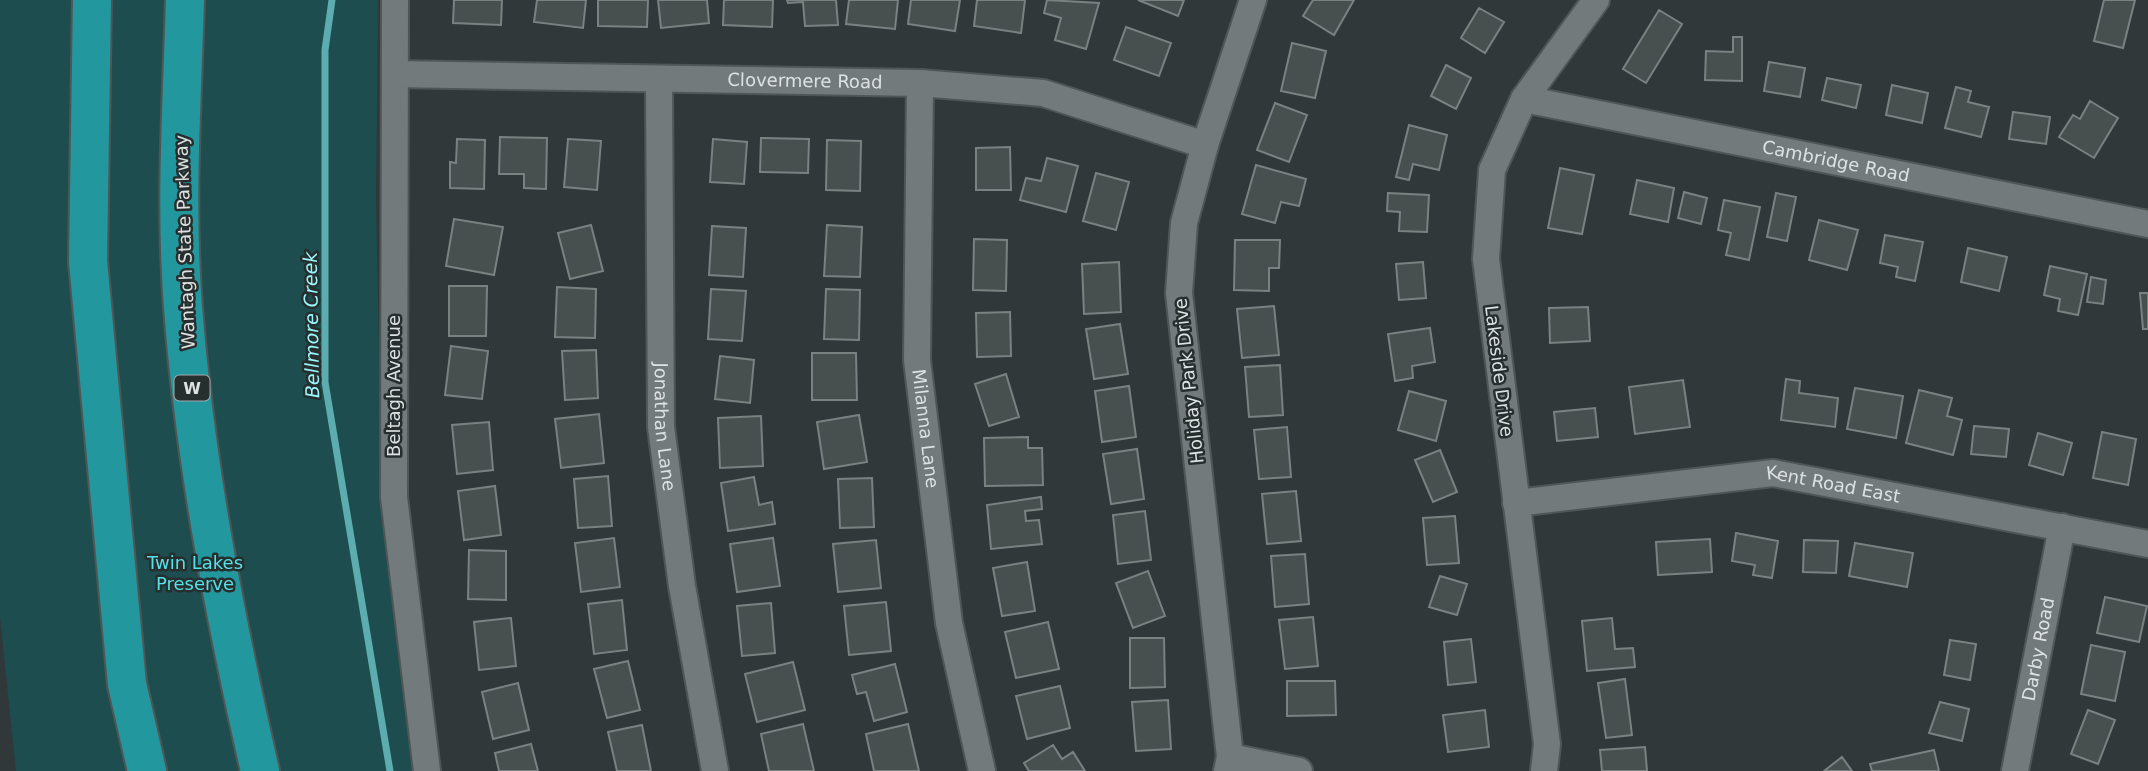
<svg xmlns="http://www.w3.org/2000/svg" width="2148" height="771" font-family="'DejaVu Sans',sans-serif">
<rect width="100%" height="100%" fill="#313839"/>
<path fill="#1e4d4f" d="M0,0H378L376,202L382,498L418,771H16L0,617Z"/>
<g fill="none" stroke-linecap="round" stroke-linejoin="round">
<path stroke="#5cacb0" stroke-width="7" d="M332,0L325,50V382L390,771"/>
</g>
<path fill="#484f4f" stroke="#798181" stroke-width="2" d="M454,0H502L501,25L453,23Z
M537,0H586L583,28L534,22Z
M598,0H648L647,27L598,26Z
M658,0H707L709,23L661,28Z
M724,0H773L772,27L723,25Z
M787,0H836L838,25L805,26L803,2L788,3Z
M849,0H898L895,29L846,24Z
M911,0H960L955,31L908,24Z
M977,0H1025L1021,33L974,26Z
M1047,0L1099,3L1086,49L1055,40L1061,18L1044,13Z
M1138,0H1184L1178,16Z
M1313,0H1354L1334,35L1303,16Z
M2104,0H2135L2123,48L2094,41Z
M1479,8L1504,22L1485,53L1461,38Z
M1659,10L1682,24L1646,83L1623,69Z
M1126,27L1171,43L1159,76L1114,60Z
M1733,37H1742V81L1705,80L1706,51L1733,52Z
M1292,43L1326,51L1315,98L1281,91Z
M1769,62L1805,68L1800,97L1764,91Z
M1446,65L1471,78L1456,109L1431,96Z
M1827,78L1861,85L1856,108L1822,100Z
M1892,85L1928,93L1922,123L1886,115Z
M1956,87L1971,91L1968,102L1989,107L1981,137L1945,128Z
M2090,101L2118,118L2094,158L2059,137L2073,115L2080,119Z
M1275,103L1307,115L1289,162L1257,150Z
M2013,112L2050,117L2046,144L2009,139Z
M1409,125L1447,135L1439,170L1413,164L1409,180L1396,177Z
M500,137L547,138L546,189L524,188V174H499Z
M761,138L809,139L808,173L760,172Z
M457,139L485,140L484,189L450,188V162L456,163Z
M568,139L601,141L597,190L564,187Z
M713,139L747,142L744,184L710,182Z
M827,140L861,141L860,191L826,190Z
M1010,147L1011,190H976V148Z
M1047,158L1078,166L1066,212L1020,200L1026,178L1041,181Z
M1256,165L1306,179L1299,206L1281,202L1275,223L1242,214Z
M1560,168L1594,175L1582,234L1548,228Z
M1096,173L1129,182L1116,230L1083,221Z
M1637,180L1674,188L1668,222L1630,214Z
M1684,192L1707,198L1701,224L1678,218Z
M1388,193L1429,195L1427,232L1399,231L1400,212L1387,211Z
M1776,193L1796,197L1787,241L1767,237Z
M1724,200L1760,207L1749,260L1726,255L1731,233L1718,230Z
M454,219L503,227L494,275L446,266Z
M1819,220L1858,230L1847,270L1809,260Z
M591,225L603,271L570,279L558,233Z
M827,225L862,227L860,277L824,276Z
M712,226L746,228L743,277L709,275Z
M1885,235L1923,242L1915,281L1896,277L1898,267L1880,263Z
M974,239L1007,240L1006,291L973,290Z
M1235,240H1280L1279,268H1269V291L1234,290Z
M1968,248L2007,257L1999,291L1961,282Z
M1119,262L1121,312L1084,314L1082,264Z
M1423,262L1426,298L1399,300L1396,264Z
M2050,266L2087,274L2078,315L2058,311L2060,299L2044,295Z
M2091,277L2106,280L2103,304L2087,302Z
M449,286H487L486,336H449Z
M557,287L596,289L595,338L555,337Z
M711,289L746,291L742,341L708,339Z
M826,289L860,290L859,340L824,339Z
M2140,293H2148V329H2143Z
M1274,306L1279,355L1242,358L1237,309Z
M1588,307L1590,341L1550,343L1549,308Z
M1010,312L1011,356L977,357L976,313Z
M1120,324L1128,374L1094,379L1086,329Z
M1430,328L1435,362L1412,366L1413,378L1395,381L1388,334Z
M451,346L488,351L482,399L445,395Z
M596,350L598,398L565,400L562,351Z
M812,353H856L857,400H812Z
M720,356L754,360L750,403L715,399Z
M1280,365L1283,415L1249,417L1245,367Z
M1006,374L1019,417L989,426L975,384Z
M1786,379L1800,381L1799,393L1838,398L1835,427L1781,420Z
M1683,380L1690,427L1635,434L1629,387Z
M1129,386L1136,437L1102,442L1095,391Z
M1855,388L1903,396L1896,438L1847,429Z
M1919,390L1952,398L1947,416L1962,420L1953,455L1906,443Z
M1409,391L1446,401L1436,441L1398,430Z
M1595,408L1598,437L1557,441L1554,412Z
M599,414L604,463L561,468L555,419Z
M859,415L867,462L824,469L817,422Z
M761,416L763,466L720,468L718,418Z
M489,422L493,470L457,474L452,425Z
M1974,426L2009,429L2006,457L1971,454Z
M1287,427L1291,477L1259,479L1254,430Z
M2102,432L2136,439L2128,485L2093,478Z
M2038,433L2072,443L2063,475L2029,465Z
M1028,437V448H1042L1043,485L985,486L984,438Z
M1137,449L1144,499L1111,504L1103,454Z
M1440,450L1457,492L1433,502L1415,460Z
M608,476L612,526L578,528L574,479Z
M754,477L759,505L772,502L775,524L728,531L721,483Z
M872,478L874,527L840,528L838,479Z
M495,486L501,535L464,540L458,491Z
M1296,491L1301,541L1267,544L1262,494Z
M1041,497L1042,509L1025,511L1026,521L1039,520L1042,544L991,549L987,505Z
M1145,511L1151,560L1118,564L1113,515Z
M1455,516L1459,563L1427,565L1423,518Z
M1736,533L1778,541L1772,578L1753,575L1755,565L1732,561Z
M614,538L620,587L581,592L575,543Z
M773,538L780,586L737,592L730,544Z
M1710,539L1712,572L1658,575L1656,542Z
M876,540L881,588L838,592L833,544Z
M1804,540L1838,541L1836,573L1803,572Z
M1855,543L1913,553L1907,587L1849,576Z
M469,550L506,551V600L468,599Z
M1305,554L1309,604L1275,607L1271,556Z
M1027,562L1035,611L1002,616L993,568Z
M1148,571L1165,616L1133,628L1116,583Z
M1440,576L1467,584L1457,615L1429,607Z
M2105,597L2147,606L2139,642L2097,633Z
M622,600L627,650L594,654L588,604Z
M886,602L891,651L849,655L844,606Z
M771,603L775,653L742,656L737,606Z
M1313,617L1318,666L1285,669L1279,620Z
M511,618L516,666L479,670L474,622Z
M1612,618L1615,649L1633,648L1635,667L1587,671L1582,621Z
M1048,622L1059,669L1016,678L1005,632Z
M1130,638H1164L1165,687L1130,688Z
M1471,639L1476,682L1448,685L1444,642Z
M1950,640L1976,644L1970,680L1944,675Z
M2091,645L2125,652L2115,701L2081,694Z
M628,661L640,710L607,718L594,669Z
M793,662L805,710L757,722L745,674Z
M895,664L907,712L874,721L866,692L857,694L852,675Z
M1625,679L1632,735L1606,738L1598,683Z
M1287,681H1335L1336,715L1287,716Z
M518,683L529,730L493,739L482,692Z
M1060,686L1070,728L1027,739L1016,696Z
M1168,700L1171,749L1136,751L1132,702Z
M1940,702L1969,709L1962,741L1929,733Z
M1485,710L1489,747L1448,752L1443,715Z
M2088,710L2115,720L2098,764L2071,754Z
M803,724L814,771H769L761,734Z
M908,724L919,771H874L866,734Z
M642,725L651,771H617L608,732Z
M531,744L538,771H499L495,753Z
M1053,745L1062,759L1073,752L1085,771H1029L1024,763Z
M1645,747L1647,771H1602L1600,750Z
M1934,750L1939,771H1872L1870,764Z
M1842,757L1852,771H1824Z"/>
<g fill="none" stroke-linecap="round" stroke-linejoin="round">
<g stroke="#505656" stroke-width="30">
<g id="minor">
<path d="M395,0L394,497L427,771"/>
<path id="s1" d="M395,74L920,83L1043,93L1205,145"/>
<path id="s2" d="M659,81L661,427L682,586L715,771"/>
<path id="s3" d="M920,83L917,360L949,623L982,771"/>
<path id="s4" d="M1524,99L2148,224"/>
<path id="s5" d="M1516,503L1773,473L2148,544"/>
<path d="M1230,757L1299,771"/>
<path d="M1227,771L1230,757L1179,293L1184,223L1205,145L1253,0"/>
<path d="M1544,771L1547,744L1486,259L1492,170L1524,99L1596,0"/>
<path id="s6" d="M2015,771L2062,527"/>
</g>
</g>
<g stroke="#505656" stroke-width="42">
<path id="highway" d="M92,0L88,261L127,684L147,771
M185,0C182,102 175,205 183,307C195,464 225,618 260,771"/>
</g>
<use href="#minor" stroke="#727a7b" stroke-width="26"/>
<use href="#highway" stroke="#22979d" stroke-width="38"/>
</g>
<g text-anchor="middle" stroke-width="5" stroke-linejoin="round" paint-order="stroke">
<rect fill="#272e2e" stroke="#a6abac" stroke-width="2" x="174.5" y="375.5" width="35" height="25" rx="5"/>
<g font-size="16" font-weight="bold" fill="#dde1e2">
<text x="192" y="394">W</text>
</g>
<g font-size="18" fill="#dde1e2" stroke="#272e2e">
<text dy="6" stroke="none"><textPath href="#s1" startOffset="410">Clovermere Road</textPath></text>
<text dy="6" stroke="none"><textPath href="#s4" startOffset="318">Cambridge Road</textPath></text>
<text transform="translate(185 242) rotate(-92)" y="6">Wantagh State Parkway</text>
<text transform="translate(1499 371) rotate(83)" y="6">Lakeside Drive</text>
<text transform="translate(1189 381) rotate(-96)" y="6">Holiday Park Drive</text>
<text transform="translate(394 386) rotate(-90)" y="6">Beltagh Avenue</text>
<text dy="6" stroke="none"><textPath href="#s2" startOffset="346">Jonathan Lane</textPath></text>
<text dy="6" stroke="none"><textPath href="#s3" startOffset="346">Milanna Lane</textPath></text>
<text dy="6" stroke="none"><textPath href="#s5" startOffset="320">Kent Road East</textPath></text>
<text dy="6" stroke="none"><textPath href="#s6" startOffset="124">Darby Road</textPath></text>
</g>
<g font-size="18" fill="#54e1e8" stroke="#272e2e">
<text x="195" y="569">Twin Lakes<tspan x="195" dy="21">Preserve</tspan></text>
</g>
<g font-size="19" font-style="italic" fill="#98f7fb" stroke="#272e2e">
<text transform="translate(311 325) rotate(-91)" y="7">Bellmore Creek</text>
</g>
</g>
</svg>
